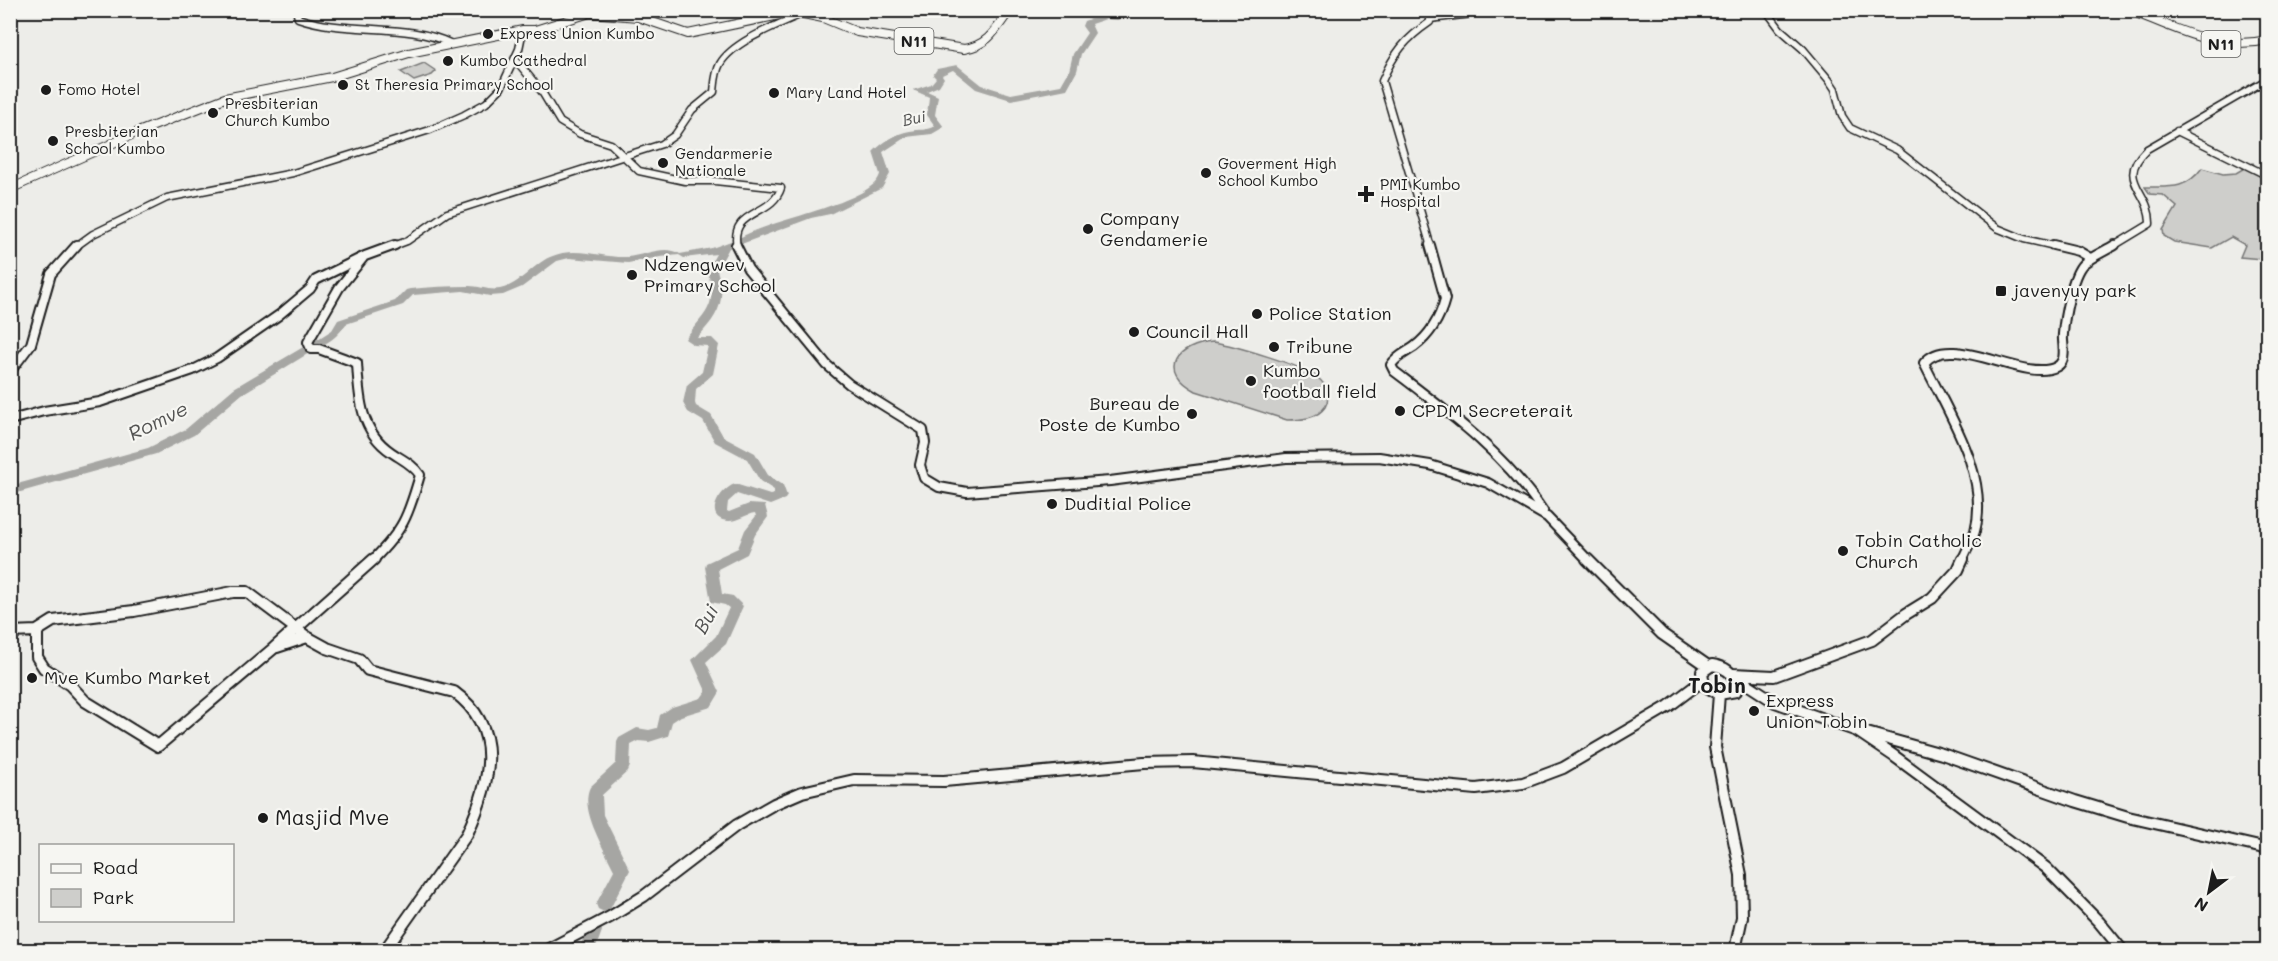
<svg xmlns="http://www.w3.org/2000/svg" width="2278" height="961" font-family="Mali,sans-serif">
<rect width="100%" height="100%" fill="#edede9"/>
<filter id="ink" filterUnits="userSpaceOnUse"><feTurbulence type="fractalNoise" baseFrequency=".0167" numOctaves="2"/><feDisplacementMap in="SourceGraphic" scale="12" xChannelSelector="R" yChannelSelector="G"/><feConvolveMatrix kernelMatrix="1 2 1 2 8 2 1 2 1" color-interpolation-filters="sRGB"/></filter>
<g filter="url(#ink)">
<path fill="#cececb" stroke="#757574" stroke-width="1.5" d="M424,63L436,71L432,75L414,81L401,72Z
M2253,163L2264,183L2267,186V253L2262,259L2240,257L2245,245L2231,237L2212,248L2174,242L2164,236L2163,230L2177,207L2163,195L2150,194L2145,187C2170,187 2186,190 2202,168L2223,174L2236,173Z
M1213,342C1233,345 1305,366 1318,378C1327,385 1331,397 1325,407C1317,419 1300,420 1287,420L1196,391C1157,370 1178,345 1213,342Z"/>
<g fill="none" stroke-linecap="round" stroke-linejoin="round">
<path fill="#a6a6a3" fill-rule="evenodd" d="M1134,10H1148L1117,20L1106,19L1091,24L1095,33L1081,54L1077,71L1067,89L1011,100L976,89L953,70L942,75L944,78L939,86L927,91L938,96L935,115L944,127L932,134L906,137L883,152L890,174L882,188L830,214L811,218L744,243L740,244L735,241C759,221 874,204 880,174L873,152L875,150C885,141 897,133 910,131C920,129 926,131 935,126L927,115L929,97L913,90L931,84L936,78L933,75L937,69L957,65L982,85L1011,94L1061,85L1069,71L1073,54L1087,33L1082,26L1084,21C1102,14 1116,16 1134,10Z
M731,241L736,244L729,248L717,270C727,301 719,315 697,338H712L719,345L713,374L696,389L695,403L696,406L711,415L723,436L755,453L768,475L783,485L787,496L785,499L770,505L737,494L728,502L727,511L729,512L749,504L765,505L768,517L755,535L747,554L718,569L722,594L733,596L743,606L726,644L706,662L720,692L711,707L681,716L672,722L668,736L649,742L639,741L631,745L630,766L628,771L602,795L603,815L630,870L610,909L604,912L598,909L596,904L614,870C604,848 579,810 590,787L616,763L617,742L619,738L637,728L649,730L657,728L660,715L672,707L701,698L706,691L692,660L716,636L729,608L725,605L711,602L705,567L706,563L738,548L745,530L756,516L755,513C746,514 736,522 728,521C702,518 720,489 735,484L770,495L774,494V490L760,481L747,459L715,442L703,421L688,412L683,403L687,385L702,372L708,346L694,345L685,339C705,312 719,307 707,270L716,254L684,258L679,255L660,257L628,263L569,258L557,261L522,287L503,295L490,296L463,291L413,295L403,305L346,324C339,335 325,348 311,347L310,344L332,330L338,320L395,301L406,290L410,289C429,287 450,286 469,286C479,286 490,291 500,289C520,285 532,265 550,257C576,245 600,258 627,257C643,256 666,244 680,254L712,248Z
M305,346L310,350L309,353L242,394L194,435L156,454L10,495V486L148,448L186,429L234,388Z
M594,923L600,925L602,931L595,950H579L588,925Z"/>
<g stroke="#1c1c1c" stroke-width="9">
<path id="secondary-far2" d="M296,10L298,18C347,35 407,22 452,44
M1766,10L1780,29L1803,49L1829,80L1835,89L1842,116L1850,128L1897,150L1997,228L2024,239L2059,247
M515,59L542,92L560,122L580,134L611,144L639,171L685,181H715L781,188C772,217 729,209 737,247
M2177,131L2268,176
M75,247L93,234L167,198L293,173L430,130L464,115L486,103L501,88L519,49L523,30
M391,247L407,241L447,213L662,144L675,135L692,110L714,92C715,83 715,73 720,64C733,41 780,24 804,13
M1431,247L1382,81C1394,53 1405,39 1430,22V19L1504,10
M2112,247L2150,224C2151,190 2114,181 2147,149L2268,79"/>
</g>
<g stroke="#1c1c1c" stroke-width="12">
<path id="secondary-far1" d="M736,245L748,269L827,365L849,384L923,430L925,443L920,465L924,478L939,487L967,492L1110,481L1286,458L1379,457L1430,465L1488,483L1547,517L1589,561
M1430,245L1445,299C1440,318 1430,335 1414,347C1405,353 1397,356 1391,365L1394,371C1449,413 1504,453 1543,511
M2053,245L2078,251L2090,258
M363,258L339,288L308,342L311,349H319L357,363C359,397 360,431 391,452C401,459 413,464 420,475C408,517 403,530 372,561
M10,372L31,344L51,274L77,245
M10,420L44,411L100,402L193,370L217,358L279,315L310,289L316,280L365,256L395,245
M1962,561C1966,551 1972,541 1975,531C1990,475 1948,413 1924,363C1950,330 2024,383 2056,367C2058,366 2061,363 2062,361C2066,354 2062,342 2063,334C2064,318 2072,275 2083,264C2091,257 2105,251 2115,245"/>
</g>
<g stroke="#1c1c1c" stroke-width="14">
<path id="secondary" d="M1587,559L1662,634L1708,666
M37,631V657L44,668L70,685L85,701L158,746L274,648L374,559
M10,632L37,631L53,621L134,611L233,592H247L307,637L327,648L359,659L368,670L454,692C505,729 490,784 467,834L385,950
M277,647L307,637
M1712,665C1725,667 1732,672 1738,684L1736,691L1719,694L1704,685L1702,672Z
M1733,674L1774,676L1872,640L1906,614L1932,598L1958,570L1963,559
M1735,676L1775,702L1857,731L1894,756L2046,868L2099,922L2122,950
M1719,694L1715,747L1741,875L1742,917L1735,950
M1863,732L1942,754L2075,801L2128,817L2268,849
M547,950L610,917L644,896L737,825L774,804L802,792L854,780L944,781L1144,763L1193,762L1476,789L1523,783L1563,768L1669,706L1702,681"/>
</g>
<g stroke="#1c1c1c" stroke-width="10">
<path id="highway" d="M2127,10C2178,27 2212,52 2268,40
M10,189L138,132L225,98L332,77L409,53L523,30H535L590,13L638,17L688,34L794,12L823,18L857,32L964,49C989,45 996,29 1010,10"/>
</g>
<use href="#secondary-far2" stroke="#f6f6f2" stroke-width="6"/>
<use href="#secondary-far1" stroke="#f6f6f2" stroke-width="8"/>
<use href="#secondary" stroke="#f6f6f2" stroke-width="10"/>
<use href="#highway" stroke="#f6f6f2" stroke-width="8"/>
</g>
</g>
<g fill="#1c1c1c" stroke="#f6f6f2" stroke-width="2">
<circle cx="488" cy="34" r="6"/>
<circle cx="448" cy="61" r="6"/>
<circle cx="343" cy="85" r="6"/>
<circle cx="46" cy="90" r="6"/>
<circle cx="774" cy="93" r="6"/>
<circle cx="213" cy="113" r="6"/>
<circle cx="53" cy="141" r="6"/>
<circle cx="663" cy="163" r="6"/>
<circle cx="1206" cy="173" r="6"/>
<path d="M1363 185h6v6h6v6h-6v6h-6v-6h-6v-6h6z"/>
<circle cx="1088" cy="229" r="6"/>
<circle cx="632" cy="275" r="6"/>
<rect x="1995" y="285" width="12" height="12" rx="3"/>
<circle cx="1257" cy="314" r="6"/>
<circle cx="1134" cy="332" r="6"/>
<circle cx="1274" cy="347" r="6"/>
<circle cx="1251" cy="381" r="6"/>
<circle cx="1400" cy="411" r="6"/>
<circle cx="1192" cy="414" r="6"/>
<circle cx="1052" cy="504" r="6"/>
<circle cx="1843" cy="551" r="6"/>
<circle cx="32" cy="678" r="6"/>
<circle cx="1754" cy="711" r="6"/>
<circle cx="263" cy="818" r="6"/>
</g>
<g text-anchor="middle" stroke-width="4.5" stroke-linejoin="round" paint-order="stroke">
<g font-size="15" fill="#1c1c1c" stroke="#f6f6f2" text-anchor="start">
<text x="500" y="39">Express Union Kumbo</text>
<text x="460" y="66">Kumbo Cathedral</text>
<text x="355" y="90">St Theresia Primary School</text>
<text x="58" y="95">Fomo Hotel</text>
<text x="786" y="98">Mary Land Hotel</text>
<text x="225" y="109">Presbiterian<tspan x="225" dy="17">Church Kumbo</tspan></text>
<text x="65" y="137">Presbiterian<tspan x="65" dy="17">School Kumbo</tspan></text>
<text x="675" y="159">Gendarmerie<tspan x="675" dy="17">Nationale</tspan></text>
<text x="1218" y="169">Goverment High<tspan x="1218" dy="17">School Kumbo</tspan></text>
<text x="1380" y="190">PMI Kumbo<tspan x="1380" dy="17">Hospital</tspan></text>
</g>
<g fill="#f6f6f2" stroke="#5d5d5c" stroke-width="1.5">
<rect x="894.5" y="28" width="39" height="26" rx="4.5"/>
<rect x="2201.5" y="31" width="39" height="26" rx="4.5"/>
</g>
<g font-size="16" font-weight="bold" fill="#1c1c1c">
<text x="914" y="47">N11</text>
<text x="2221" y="50">N11</text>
</g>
<g font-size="16" font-style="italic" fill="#535352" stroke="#f6f6f2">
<text transform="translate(914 118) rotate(-12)" y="6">Bui</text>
</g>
<g font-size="18" fill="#1c1c1c" stroke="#f6f6f2" text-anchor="start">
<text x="1100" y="225">Company<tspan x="1100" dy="21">Gendamerie</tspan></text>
<text x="644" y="271">Ndzengwev<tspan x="644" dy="21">Primary School</tspan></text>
<text x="2013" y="297">javenyuy park</text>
<text x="1269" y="320">Police Station</text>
<text x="1146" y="338">Council Hall</text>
<text x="1286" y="353">Tribune</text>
<text x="1263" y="377">Kumbo<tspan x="1263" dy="21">football field</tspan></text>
<text x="1180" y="410" text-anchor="end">Bureau de<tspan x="1180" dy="21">Poste de Kumbo</tspan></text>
<text x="1412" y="417">CPDM Secreterait</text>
<text x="1064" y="510">Duditial Police</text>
<text x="1855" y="547">Tobin Catholic<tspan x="1855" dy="21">Church</tspan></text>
<text x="44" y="684">Mve Kumbo Market</text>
<text x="1766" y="707">Express<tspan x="1766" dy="21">Union Tobin</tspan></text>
</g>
<g font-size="20" font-style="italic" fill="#535352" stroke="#f6f6f2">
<text transform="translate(158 421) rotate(-26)" y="7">Romve</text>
<text transform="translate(706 619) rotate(-60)" y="7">Bui</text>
</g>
<g font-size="21" font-weight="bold" fill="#1c1c1c" stroke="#f6f6f2">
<text x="1717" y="693">Tobin</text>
</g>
<g font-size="21" fill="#1c1c1c" stroke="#f6f6f2" text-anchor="start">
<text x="275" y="825">Masjid Mve</text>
</g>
</g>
<rect width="2278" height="961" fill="none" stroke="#f6f6f2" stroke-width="36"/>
<rect x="18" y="18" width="2242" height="925" fill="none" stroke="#1c1c1c" stroke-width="2" filter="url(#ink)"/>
<rect x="39" y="844" width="195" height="78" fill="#f6f6f2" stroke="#9f9f9c" stroke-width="1.5"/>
<rect x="51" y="864" width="30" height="9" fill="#f6f6f2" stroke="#9f9f9c" stroke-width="1.5"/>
<text x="93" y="874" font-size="18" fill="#1c1c1c">Road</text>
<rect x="51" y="889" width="30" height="18" fill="#cececb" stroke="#9f9f9c" stroke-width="1.5"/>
<text x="93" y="904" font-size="18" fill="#1c1c1c">Park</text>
<g transform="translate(2209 892) rotate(212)" stroke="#f6f6f2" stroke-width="4.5" paint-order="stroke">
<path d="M0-4.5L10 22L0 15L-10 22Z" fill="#1c1c1c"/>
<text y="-9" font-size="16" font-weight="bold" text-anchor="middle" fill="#1c1c1c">N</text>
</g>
</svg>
